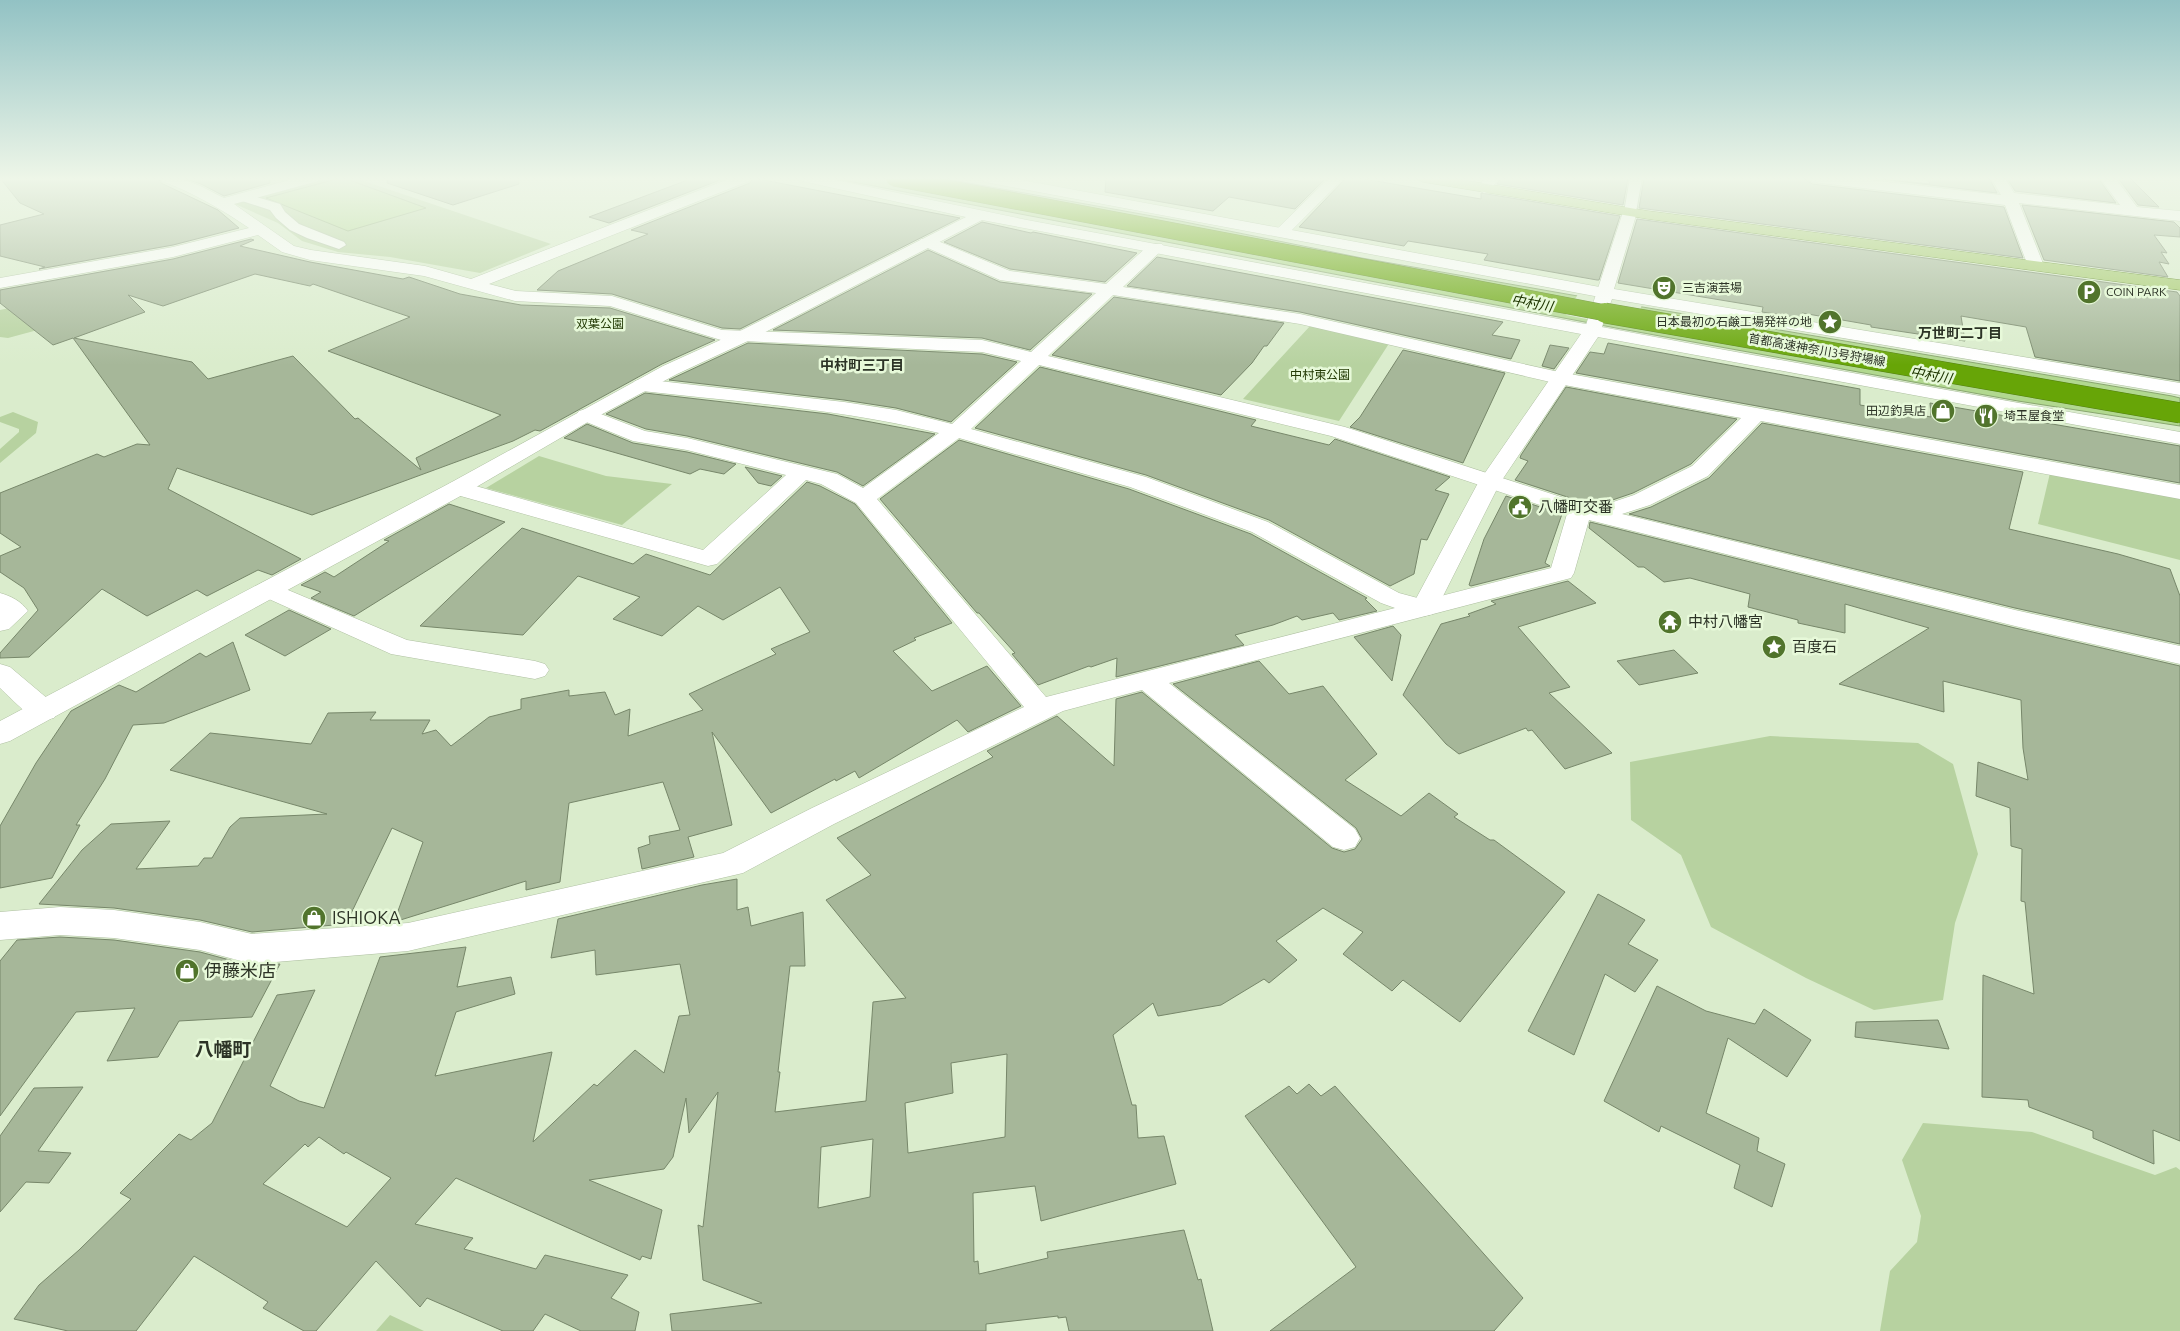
<svg xmlns="http://www.w3.org/2000/svg" width="2180" height="1331" font-family="Ubuntu,'Noto Sans JP',sans-serif">
<rect width="100%" height="100%" fill="#daeccc"/>
<path fill="#b7d2a0" d="M331,178H355L551,244L480,273L390,257L338,252L302,241L278,223L235,204Z
M9,308L45,328L8,338L0,337V310Z
M1310,326L1390,342L1339,421L1243,399Z
M13,412L38,422L36,433L0,463V449L19,432V429L0,422V417Z
M539,456L606,476L672,484L622,525L486,488Z
M2050,473L2180,498V560L2038,524Z
M1770,736L1918,743L1953,764L1978,854L1955,923L1943,1000L1874,1010L1806,978L1711,927L1681,855L1631,820L1630,762Z
M1923,1123L2032,1132L2155,1175L2176,1167L2180,1170V1331H1880L1890,1271L1917,1242L1921,1216L1902,1160Z
M390,1315L424,1331H376Z"/>
<path fill="#b1d88f" stroke="#89a670" d="M340,178H344L426,208L348,231L266,198Z
M832,178H941L1180,221L1362,258L1589,298L2172,396L2180,398V426L2018,401L1616,328Z"/>
<path fill="#daeccc" d="M1578,294L1642,305L1632,328L1566,315Z"/>
<path fill="#a6b799" stroke="#77876a" fill-rule="evenodd" d="M0,178H158L161,183L218,210L239,228L173,245L39,269L45,267L0,256V225L44,214L20,203Z
M184,178H269L270,183L224,196L201,184Z
M388,178H518L519,184L453,205L387,183Z
M693,178H725L609,223L589,217Z
M753,178L960,218L740,329L722,328L612,294L537,290L558,271L648,234L631,230L750,183Z
M1106,178H1326L1295,209L1229,197L1213,211L1105,192Z
M1346,178H1358L1481,199V193L1620,216L1599,280H1597L1484,260L1488,254L1408,241L1404,246L1299,227Z
M1501,178H1628L1623,205L1497,184Z
M1644,178H1803L1812,184L2004,207L2023,258L1639,208Z
M1872,178L1930,184L1927,178H1989L1997,193Z
M2007,178H2098L2116,203L2015,191Z
M2118,178H2130L2159,207L2138,205Z
M2022,205L2174,222L2180,228V237L2154,235L2167,253L2161,252L2169,264L2159,262L2168,277L2044,260Z
M1637,219L2177,292L2180,296V381L2035,357L2026,327L1961,316L1965,341L1871,327V325L1802,313L1801,318L1762,312L1763,307L1618,283Z
M982,222L1031,233L1033,232L1137,253L1105,282L1010,269L944,242Z
M251,239L254,240L240,246L310,262L403,279L409,277L460,294L521,305L610,308L715,340L662,364L540,431L535,430L513,441L312,515L177,468L168,489L301,559L272,575L258,570L207,596L197,590L147,616L102,589L29,657L0,658V653L38,610L24,588L0,572V556L21,547L0,533V493L97,454L104,457L137,444L150,445L73,338L53,345L0,303V290L173,259ZM255,274L310,286L313,284L410,317L328,351L501,415L416,458L421,470L358,418L355,419L293,356L208,379L192,362L74,338L145,312L128,295L163,306Z
M928,250L1000,282L1092,294L1030,350L982,338L773,330Z
M1157,257L1503,322L1492,335L1520,340L1511,359L1300,312L1127,286Z
M1114,297L1284,323L1267,346H1264L1252,363L1221,395L1052,355Z
M748,343L982,354L1017,362L951,422L896,408L844,400L669,380Z
M1608,343L1860,389V405L1931,417L1930,403L2180,446V483L1576,373L1590,352L1604,354Z
M1550,345L1569,348L1554,369L1542,366Z
M1403,350L1505,373L1463,463L1350,427L1360,417Z
M1040,367L1256,420L1251,426L1329,445L1335,439L1450,477L1435,490L1449,494L1427,540L1421,539L1414,574L1390,586L1269,520L1146,475L975,428Z
M1566,387L1737,419L1691,464L1633,493L1595,506L1515,480L1528,461L1520,458L1521,455Z
M645,393L828,414L935,434L863,486L837,472L687,436L646,429L606,414Z
M1762,423L2023,472L2009,529L2118,554L2170,569L2180,596V644L2015,608L1629,514L1651,507L1709,478Z
M587,424L633,443L687,452L736,464L724,474L700,469L690,474L564,438Z
M959,440L1129,489L1251,534L1367,598L1365,599L1377,611L1339,620L1333,613L1302,620L1297,616L1273,625L1235,635L1244,645L1116,677L1117,658L1091,667L1089,666L1038,685L1012,654L1015,653L979,613H977L880,499Z
M745,467L782,476L771,486L758,483Z
M807,482L820,486L855,504L952,623L914,638L916,640L893,651L932,691L987,666L1021,706L968,732L957,720L859,778L855,771L836,781L835,779L771,813L712,732L732,825L688,837L694,857L642,869L638,848L650,844L649,836L680,830L663,782L569,803L560,882L526,890V881L394,922L423,842L392,828L346,924L252,932L200,920L114,908L39,904L82,850L111,824L170,821L136,869L198,866L204,858H212L230,827L240,818L327,814L170,770L210,733L311,744L328,713L376,712L370,720H430L422,734L436,730L451,746L489,717L521,709V699L569,690V696L605,692L615,715L630,709L628,736L703,710L689,694L776,654L771,649L810,632L780,587L723,620L698,606L662,636L613,619L640,597L578,576L523,635L420,626L522,528L633,564L646,554L710,575Z
M1506,496L1562,514L1545,563L1550,566L1471,586L1469,585L1484,539Z
M449,504L505,522L354,616L311,598L321,592L301,585L325,572L334,577L389,541L384,540Z
M1590,522L2015,628L2180,666V1141L2153,1130L2154,1164L2093,1138V1131L2029,1107L2028,1100L1982,1097L1983,975L2034,994L2025,902L2021,901L2022,849L2011,846L2010,808L1976,796L1978,762L2028,780L2023,748L2021,700L1943,681L1944,712L1839,684L1929,628L1845,604V633L1798,623V620L1748,607L1750,594L1690,578L1664,582L1644,567H1638L1589,528Z
M1568,581L1596,603L1518,627L1570,687L1549,693L1612,753L1565,769L1532,730L1528,731L1526,728L1459,754L1446,744L1403,695L1441,624L1470,616L1468,614L1496,604L1491,601Z
M289,610L331,629L285,656L245,635Z
M1393,626L1401,635L1392,681L1354,637Z
M233,642L250,690L164,723L133,725L105,779L76,825H80L52,878L0,888V826L36,763L71,711L119,685L136,692L200,653L206,657Z
M1674,650L1698,673L1639,685L1617,661Z
M1259,661L1289,694L1323,686L1377,754L1345,780L1401,816L1429,793L1458,814L1454,817L1490,840H1494L1565,892L1460,1022L1403,980L1392,991L1343,954L1363,932L1323,908L1276,941L1297,960L1269,983L1264,979L1221,1005L1158,1016L1153,1003L1113,1035L1132,1105H1136L1138,1138L1164,1136L1176,1184L1041,1221L1035,1186L973,1193L974,1262L978,1261L979,1274L1048,1258L1047,1252L1184,1230L1198,1280L1201,1279L1213,1331H1069L1066,1317L1058,1318V1316L986,1324V1331H672L670,1314L762,1303L703,1280L698,1225L703,1227L718,1092L689,1133L686,1098L673,1157L664,1169L589,1180L662,1210L651,1259L642,1256L640,1260L456,1178L415,1224L473,1238L464,1249L536,1269L545,1255L628,1275L611,1298L639,1312L635,1331H581L545,1314L533,1331H503L427,1298L420,1307L376,1261L316,1331H304L263,1308L268,1302L194,1256L136,1331H68L14,1319L39,1285L79,1250L131,1199L120,1193L179,1134L191,1140L212,1123L277,995L315,990L270,1086L299,1101L324,1108L380,957L466,947L457,987L511,977L515,994L456,1012L435,1076L552,1052L533,1142L594,1084L597,1086L635,1050L664,1073L679,1016L690,1015L680,964L596,975L595,950L551,958L558,919L702,885L737,879V910L748,907L751,926L803,912L805,966H790L778,1072H780L775,1112L866,1101L873,1002L906,998L826,900L871,875L837,838L993,757L987,751L1057,716L1114,766L1116,699L1142,692L1332,848L1344,852L1355,849L1362,839L1356,828L1173,684ZM1007,1054L1005,1137L908,1153L905,1103L953,1093L951,1063ZM319,1137L344,1154L346,1152L391,1178L347,1227L263,1184L305,1144L308,1147ZM873,1139L870,1197L818,1208L821,1147Z
M1598,894L1645,920L1628,944L1658,960L1635,992L1605,974L1574,1055L1528,1031Z
M60,937L114,940L200,952L252,966L280,964L252,1017L179,1021L158,1057L107,1061L135,1008L76,1012L0,1116V961L17,940Z
M1657,986L1706,1011L1755,1024L1764,1009L1811,1040L1787,1077L1728,1038L1706,1113L1759,1138L1757,1151L1785,1164L1772,1207L1734,1188L1740,1165L1661,1126L1659,1132L1604,1101Z
M1938,1020L1949,1049L1855,1037L1856,1022Z
M1309,1084L1321,1096L1335,1086L1523,1298L1494,1331H1270L1356,1267L1245,1116L1289,1086L1297,1094Z
M83,1087L38,1151L71,1153L49,1183L26,1182L0,1212V1136L34,1088Z"/>
<g fill="none" stroke-linecap="round" stroke-linejoin="round">
<g stroke="#afc0a2" stroke-width="2">
<path id="pedestrian" d="M1630,178H1642L1636,212L1630,216L1624,212Z
M243,193L280,204L285,212L299,224L344,242L346,245L339,249L307,238L290,230L276,218L270,210L239,200L237,197Z"/>
</g>
<g stroke="#afc0a2" stroke-width="1">
<path id="minor" d="M160,178C190,178 198,185 224,198L296,178H320L318,181L234,204L294,246L311,250L425,266L471,279L731,178H751L749,181L489,284L516,291L612,296L722,330L982,340L1031,352L1096,293L1000,280L921,245L919,242L921,239H933L1010,271L1106,284L1150,244H1162L1164,247L1162,250L1123,287L1300,314L1559,372L2180,485V499L1761,421L1708,476L1650,505L1622,514L2015,610L2180,646V664L2015,626L1589,520L1574,573L1571,578L1169,683L1355,829L1360,838L1355,847L1344,850L1333,847L1142,690L1063,711L834,824L743,873L408,951L252,964L200,950L114,938L60,935L0,940V912L60,907L114,910L200,922L252,934L408,923L723,853L812,808L1024,707L856,503L821,484L806,480L717,564L708,566L450,493L447,488L450,483L458,481L703,550L786,475L687,450L633,441L579,419L576,415L579,411L586,409L593,411L645,431L687,438L837,474L863,488L939,433C842,409 741,402 642,391L635,389L632,385L635,381L642,379L844,402L896,410L952,424L1021,361L982,352L721,340L610,306L515,301L424,276L310,260L282,252L258,235L173,257L0,288V278L173,247L249,228C221,209 194,193 162,181ZM1113,295L1300,324L1559,384L1741,418L1692,466L1634,495L1595,508L1345,427L1048,356ZM1039,365L1331,436L1567,514L1551,568L1425,600L1399,593L1268,522L1146,477L971,429ZM959,438L1130,487L1252,532L1381,603L1395,608L1046,697L877,499Z
M1329,178H1344L1287,235H1277L1274,232L1277,229Z
M1485,178H1499L1489,192L1484,193L1477,189Z
M1805,178H1852L2001,195L1991,178H2005L2014,193L2120,205L2100,178H2115L2137,207L2180,211V221L2019,203L2044,266L2042,269H2030L2028,266L2005,205L1812,182Z
M1630,208L1635,209L1637,212L1614,289L2180,383V395L1612,299L1599,335L1593,336L1587,335L1584,331L1623,212L1625,209Z
M269,582L407,640L535,661L545,664L549,670L545,676L535,679L391,654L260,595L256,590L260,585Z
M0,593C11,596 21,601 28,611L9,629L0,631Z
M0,664L10,667L54,704L58,711L54,718C31,724 16,702 0,688Z"/>
</g>
<g stroke="#afc0a2" stroke-width="1">
<path id="tertiary" d="M800,178H826L1027,220L1714,348L2180,432V444L1598,337L1500,483L1437,608L1433,614L1424,616L1415,614L1411,608L1478,483L1581,334L982,220L750,340L677,374L593,419L466,493L10,741L0,744V721L450,483L663,366L738,332L966,217L802,181Z
M978,178H1010L1605,288L1611,289L1614,293L1611,297L1605,298L985,182Z"/>
</g>
<g stroke="#527d12" stroke-width="1">
<path id="primary" d="M1416,178H1451L1648,211L2180,280V290L1648,219L1423,182Z"/>
</g>
<use href="#pedestrian" fill="#fff" fill-rule="evenodd"/>
<use href="#minor" fill="#fff" fill-rule="evenodd"/>
<use href="#tertiary" fill="#fff" fill-rule="evenodd"/>
<use href="#primary" fill="#a4c96a" fill-rule="evenodd"/>
<g stroke="#527d12" stroke-width="17" stroke-linecap="butt">
<path id="motorway-bridge-far1" d="M894,178L1611,314"/>
</g>
<g stroke="#527d12" stroke-width="21" stroke-linecap="butt">
<path id="motorway-bridge" d="M1605,313L2180,413"/>
</g>
<use href="#motorway-bridge-far1" stroke="#67a507" stroke-width="16"/>
<use href="#motorway-bridge" stroke="#67a507" stroke-width="20"/>
</g>
<linearGradient id="sky" x2="0" y2="1"><stop stop-color="#92c2c4"/><stop offset="0.49" stop-color="#eef6e8"/><stop offset="1" stop-color="#eef6e8" stop-opacity="0"/></linearGradient>
<rect width="2180" height="365" fill="url(#sky)"/>
<defs>
<g id="theatre-disc" transform="scale(1.25)"><circle r="9.5" fill="#51742c" stroke="#e7f9d9"/><path d="M-5-5.5Q0-4 5-5.5V0Q5 5 0 6Q-5 5-5 0ZM-3.3-2.5H-1v1.5H-3.3ZM1-2.5H3.3v1.5H1ZM-2.8 1Q0 5.5 2.8 1Z" fill="#fff"/></g>
<g id="parking-disc" transform="scale(1.25)"><circle r="9.5" fill="#51742c" stroke="#e7f9d9"/><path d="M-3.5-5.5H1a3.5 3.5 0 0 1 0 7H-1V5.5H-3.5ZM-1-3.4V-.6H.8a1.4 1.4 0 0 0 0-2.8Z" fill="#fff"/></g>
<g id="sight-disc" transform="scale(1.25)"><circle r="9.5" fill="#51742c" stroke="#e7f9d9"/><path d="M0-6L1.8-2.2L6-1.7L2.9 1.2L3.7 5.4L0 3.3L-3.7 5.4L-2.9 1.2L-6-1.7L-1.8-2.2Z" fill="#fff"/></g>
<g id="shop-disc" transform="scale(1.25)"><circle r="9.5" fill="#51742c" stroke="#e7f9d9"/><path d="M-5-2.5h2.3a2.7 3.5 0 0 1 5.4 0H5L5.5 6h-11ZM-1.5-2.5h3a1.5 2.3 0 0 0-3 0Z" fill="#fff"/></g>
<g id="restaurant-disc" transform="scale(1.25)"><circle r="9.5" fill="#51742c" stroke="#e7f9d9"/><path d="M-5-6h1v4h1v-4h1v4h1v-4h1v5L-1.5 .5V6h-2V.5L-5-1ZM5-6V6H3V1.5H1.5Q1.5-4 5-6Z" fill="#fff"/></g>
<g id="civic-disc" transform="scale(1.25)"><circle r="9.5" fill="#51742c" stroke="#e7f9d9"/><path d="M-.6-6.5H3V-4.5H.6V-3L4-1V1h2V6H-6V1h2V-1L-.6-3ZM-1.2 2.5V6h2.4V2.5Z" fill="#fff"/></g>
<g id="temple-disc" transform="scale(1.25)"><circle r="9.5" fill="#51742c" stroke="#e7f9d9"/><path d="M0-6L5-2H3V0L6.5 2.5H4V6H1.5V3h-3V6H-4V2.5H-6.5L-3 0V-2H-5Z" fill="#fff"/></g>
</defs>
<g fill-rule="evenodd">
<use href="#theatre-disc" x="1664" y="288"/>
<use href="#parking-disc" x="2089" y="292"/>
<use href="#sight-disc" x="1830" y="322"/>
<use href="#shop-disc" x="1943" y="411"/>
<use href="#restaurant-disc" x="1986" y="416"/>
<use href="#civic-disc" x="1520" y="507"/>
<use href="#temple-disc" x="1670" y="622"/>
<use href="#sight-disc" x="1774" y="647"/>
<use href="#shop-disc" x="314" y="918"/>
<use href="#shop-disc" x="187" y="971"/>
</g>
<g text-anchor="middle" stroke-width="5" stroke-linejoin="round" paint-order="stroke">
<g font-size="12" fill="#2c3326" stroke="#e7f9d9" text-anchor="start">
<text x="1682" y="292">三吉演芸場</text>
<text x="2106" y="296">COIN PARK</text>
<text x="1812" y="326" text-anchor="end">日本最初の石鹸工場発祥の地</text>
<text x="1926" y="415" text-anchor="end">田辺釣具店</text>
<text x="2004" y="420">埼玉屋食堂</text>
</g>
<g font-size="12" fill="#233a05" stroke="#e7f9d9">
<text x="600" y="328">双葉公園</text>
<text x="1320" y="379">中村東公園</text>
</g>
<g font-size="12" fill="#2c3326" stroke="#e7f9d9">
<text transform="translate(1817 350) rotate(10)" y="4">首都高速神奈川3号狩場線</text>
</g>
<g font-size="14" font-style="italic" fill="#203703" stroke="#e7f9d9">
<text transform="translate(1532 303) rotate(10)" y="5">中村川</text>
<text transform="translate(1931 375) rotate(10)" y="5">中村川</text>
</g>
<g font-size="14" font-weight="bold" fill="#2c3326" stroke="#e7f9d9">
<text x="1960" y="338">万世町二丁目</text>
<text x="862" y="370">中村町三丁目</text>
</g>
<g font-size="15" fill="#2c3326" stroke="#e7f9d9" text-anchor="start">
<text x="1538" y="512">八幡町交番</text>
<text x="1688" y="627">中村八幡宮</text>
<text x="1792" y="652">百度石</text>
</g>
<g font-size="18" fill="#2c3326" stroke="#e7f9d9" text-anchor="start">
<text x="332" y="924">ISHIOKA</text>
<text x="204" y="977">伊藤米店</text>
</g>
<g font-size="19" font-weight="bold" fill="#2c3326" stroke="#e7f9d9">
<text x="223" y="1056">八幡町</text>
</g>
</g>
</svg>
